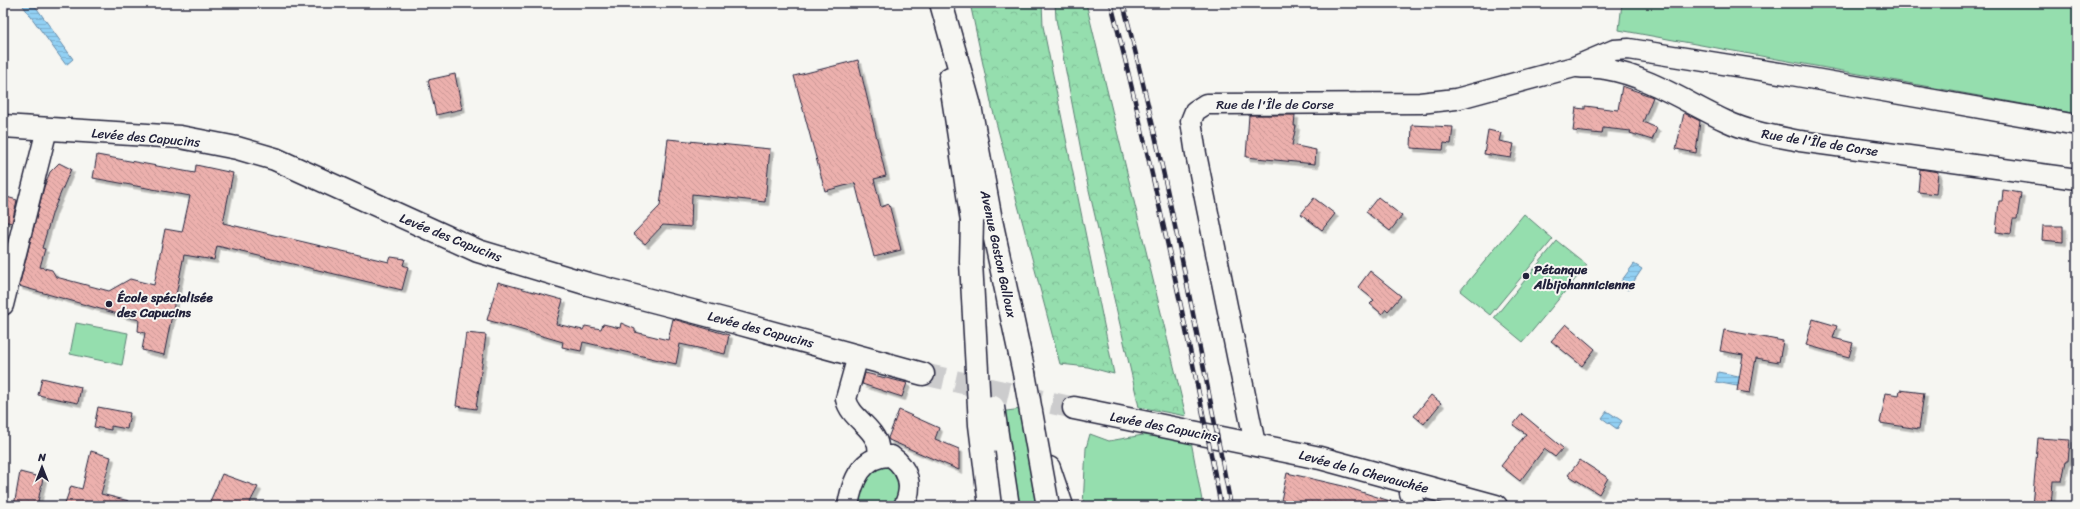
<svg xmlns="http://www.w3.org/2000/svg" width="2080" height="509" font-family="Sriracha,sans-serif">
<defs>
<pattern id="forest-crowns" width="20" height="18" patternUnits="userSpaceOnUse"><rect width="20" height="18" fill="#95deae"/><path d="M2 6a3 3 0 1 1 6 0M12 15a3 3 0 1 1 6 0" fill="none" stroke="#80be97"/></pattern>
<pattern id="water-rules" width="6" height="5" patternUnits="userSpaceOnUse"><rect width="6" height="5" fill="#92d0f3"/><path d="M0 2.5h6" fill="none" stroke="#7eb2d1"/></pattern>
<pattern id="building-back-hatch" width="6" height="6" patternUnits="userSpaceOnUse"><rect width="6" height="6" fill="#ecb0ad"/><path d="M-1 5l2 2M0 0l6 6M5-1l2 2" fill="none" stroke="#ca9796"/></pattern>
<filter id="shadow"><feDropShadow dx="3.5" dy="3.5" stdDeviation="0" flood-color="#0004"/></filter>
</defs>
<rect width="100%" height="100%" fill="#f6f6f2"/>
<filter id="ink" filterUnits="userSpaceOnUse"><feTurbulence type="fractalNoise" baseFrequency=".025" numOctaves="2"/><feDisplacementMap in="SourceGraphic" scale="8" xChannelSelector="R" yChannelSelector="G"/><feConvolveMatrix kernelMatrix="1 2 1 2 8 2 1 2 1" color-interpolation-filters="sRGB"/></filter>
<g filter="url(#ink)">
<path fill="#95deae" stroke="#5c8074" d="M1622,3H2077V114L1619,30Z
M1524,214L1553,239L1490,315L1460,291Z
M1557,241L1587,265L1523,342L1494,318Z
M76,323L128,333L122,365L70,354Z
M1022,409L1041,506H1012L999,412Z
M1090,434L1109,441L1143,435L1191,441L1203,506H1083L1086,448Z
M876,463L889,464L899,477L898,506H854L857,491Z"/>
<path fill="url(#forest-crowns)" stroke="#5c8074" d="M970,3H1042L1043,26L1114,374L1088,367L1060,364L992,107Z
M1055,3H1086L1186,416L1139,407L1086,177L1056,19Z"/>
<path fill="url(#water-rules)" stroke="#658aa9" d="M21,3H33L73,59L66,65Z
M1634,264L1642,269L1628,290L1619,284Z
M1718,372L1744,377L1742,387L1716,382Z
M1607,411L1622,421L1617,429L1602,418Z"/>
<path fill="url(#building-back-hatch)" stroke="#22223b" filter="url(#shadow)" d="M858,60L886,176L874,179L881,207L889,204L901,250L874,257L855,183L825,191L794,76Z
M455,74L462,109L436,115L428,80Z
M1622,86L1653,97L1643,122L1657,128L1652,140L1630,133L1631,131L1603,128L1602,134L1573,131L1576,108L1585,109V106L1618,110Z
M1684,113L1700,121L1696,153L1676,149Z
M1249,115H1295L1294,126H1296L1292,145L1316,150L1315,164L1246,157Z
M1412,125L1453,127L1451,144L1444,143L1443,150L1411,148Z
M1488,130L1501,133L1499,141L1514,144L1511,158L1484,154Z
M668,139L770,149L765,202L692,194L691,227L663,225L645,244L633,234L660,206Z
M97,155L195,173L196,165L233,173L223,223L389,262L391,257L405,259L403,265L408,267L402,290L217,246L214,260L184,255L164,355L142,350L145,333L138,331L139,320L19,286L44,187L50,172L59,163L71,169L53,211L42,248L45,249L40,267L52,270L56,277L109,291L130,279L154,285L165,229L182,232L190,196L93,178Z
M1920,169L1938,172L1936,194L1918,192Z
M2003,190L2021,193L2017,219H2013L2011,234L1996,232L1999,201H2002Z
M3,196L17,200L12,223L3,221Z
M1378,197L1402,216L1390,231L1366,212Z
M1314,198L1335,214L1322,230L1301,214Z
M2043,226H2063V242L2042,240Z
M1370,271L1401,296L1388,311L1386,309L1382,314L1370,304L1374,300L1358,287Z
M498,282L563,300L556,324L583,330L585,326L601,329L603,324L620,328L621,323L635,329V332L668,340L673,319L729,335L725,354L680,344L676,364L583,342L581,351L562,347L563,342L487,320Z
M1813,319L1837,326L1833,338L1853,343L1849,357L1806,345Z
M1566,324L1595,349L1582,366L1551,341Z
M1724,330L1783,341L1779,362L1756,358L1750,393L1737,391L1743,355L1720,351Z
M466,333L486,335L476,409L456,406Z
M865,373L907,383L902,397L862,384Z
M42,378L81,387L78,403L38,395Z
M1900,390L1924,393L1919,429L1880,423L1886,393L1899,395Z
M1431,395L1441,403L1424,424L1414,416Z
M98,407L130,413L127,429L111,426V430L94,427Z
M899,410L939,428L935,439L959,449V470L889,440L888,438Z
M1522,414L1563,448L1555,457L1544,449L1520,481L1501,466L1526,434L1513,425Z
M2038,438L2070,440L2068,461H2066L2062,481H2053L2051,506H2032Z
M91,451L111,457L101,494L129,501V506H64L71,486L82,489Z
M1580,460L1608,478L1599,494L1568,475Z
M20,472L43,478L37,506H14Z
M1287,473L1343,486L1396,503L1395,506H1305L1281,500Z
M222,474L258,487L248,506H235L225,502L223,506H208Z"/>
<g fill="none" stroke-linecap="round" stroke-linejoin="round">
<path stroke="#cccccd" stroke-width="22" stroke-dasharray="22 11" stroke-linecap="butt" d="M923,374L1074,408"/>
<g stroke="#22223b" stroke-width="23">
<path id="minor" d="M1578,67C1587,68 1596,67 1605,69C1648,76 1687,103 1726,121C1749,132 1775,136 1800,141L2077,179
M3,305L47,129
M858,356L846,399C850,417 869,424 876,440C879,444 878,451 879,455
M1255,444L1196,154L1191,121L1195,111L1206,104L1420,103L1456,99L1574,67L1614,50L1629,49L1792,75L2077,125
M1412,483L1410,493L1416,506
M848,506C852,481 862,455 891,456C908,468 914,486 904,506"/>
</g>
<g stroke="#22223b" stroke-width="25">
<path id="tertiary" d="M3,126L180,137L237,148L275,159L478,251L588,284L730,321L923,374
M1074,408L1320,458L1496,506"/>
</g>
<g stroke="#22223b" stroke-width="25">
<path id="primary" d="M941,3L970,106L991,220L1024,373
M950,78L972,221
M998,441L1008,506
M1049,468L1062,506"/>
</g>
<use href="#minor" stroke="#f6f6f2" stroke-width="20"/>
<use href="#tertiary" stroke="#f6f6f2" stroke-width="22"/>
<use href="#primary" stroke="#f6f6f2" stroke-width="22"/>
<g stroke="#22223b" stroke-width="4.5">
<path id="rail" d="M1111,3C1153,169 1189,338 1221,506
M1123,3C1166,169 1198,338 1231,506"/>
</g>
<use href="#rail" stroke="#f6f6f2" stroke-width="3" stroke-dasharray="9" stroke-linecap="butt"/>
<g stroke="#22223b" stroke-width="25" stroke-linecap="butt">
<path id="primary-bridge" d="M972,221L971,262L980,425L990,506
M1024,373L1048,506
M993,407L998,441"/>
</g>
<use href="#primary-bridge" stroke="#f6f6f2" stroke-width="22"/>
</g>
</g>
<g fill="#22223b" stroke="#f6f6f2" stroke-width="1.5">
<circle cx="1526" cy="276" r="4"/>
<circle cx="109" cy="304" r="4"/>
</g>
<g text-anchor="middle" stroke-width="4" stroke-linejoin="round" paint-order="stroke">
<g font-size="13" fill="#22223b" stroke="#f6f6f2">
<text x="1275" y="109">Rue de l'Île de Corse</text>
<text transform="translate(146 137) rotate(5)" y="5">Levée des Capucins</text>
<text transform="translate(1820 142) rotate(9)" y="5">Rue de l'Île de Corse</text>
<text transform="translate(451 237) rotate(22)" y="5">Levée des Capucins</text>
<text transform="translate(999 254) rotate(78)" y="5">Avenue Gaston Galloux</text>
<text transform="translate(761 329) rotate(15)" y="5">Levée des Capucins</text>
<text transform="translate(1164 426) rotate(11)" y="5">Levée des Capucins</text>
<text transform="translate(1364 471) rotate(15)" y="5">Levée de la Chevauchée</text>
</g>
<g font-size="13" font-weight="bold" fill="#22223b" stroke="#f6f6f2" text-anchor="start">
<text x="1534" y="274">Pétanque<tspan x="1534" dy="15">Albijohannicienne</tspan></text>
<text x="117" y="302">École spécialisée<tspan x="117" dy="15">des Capucins</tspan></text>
</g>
</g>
<rect width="2080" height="509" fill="none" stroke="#f6f6f2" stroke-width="16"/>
<rect x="8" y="8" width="2064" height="493" fill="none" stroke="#22223b" stroke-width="1.5" filter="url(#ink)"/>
<g transform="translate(42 467)" stroke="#f6f6f2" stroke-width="3" paint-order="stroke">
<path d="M0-3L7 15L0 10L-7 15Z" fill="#22223b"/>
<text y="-6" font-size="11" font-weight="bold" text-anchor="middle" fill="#22223b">N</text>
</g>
</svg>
